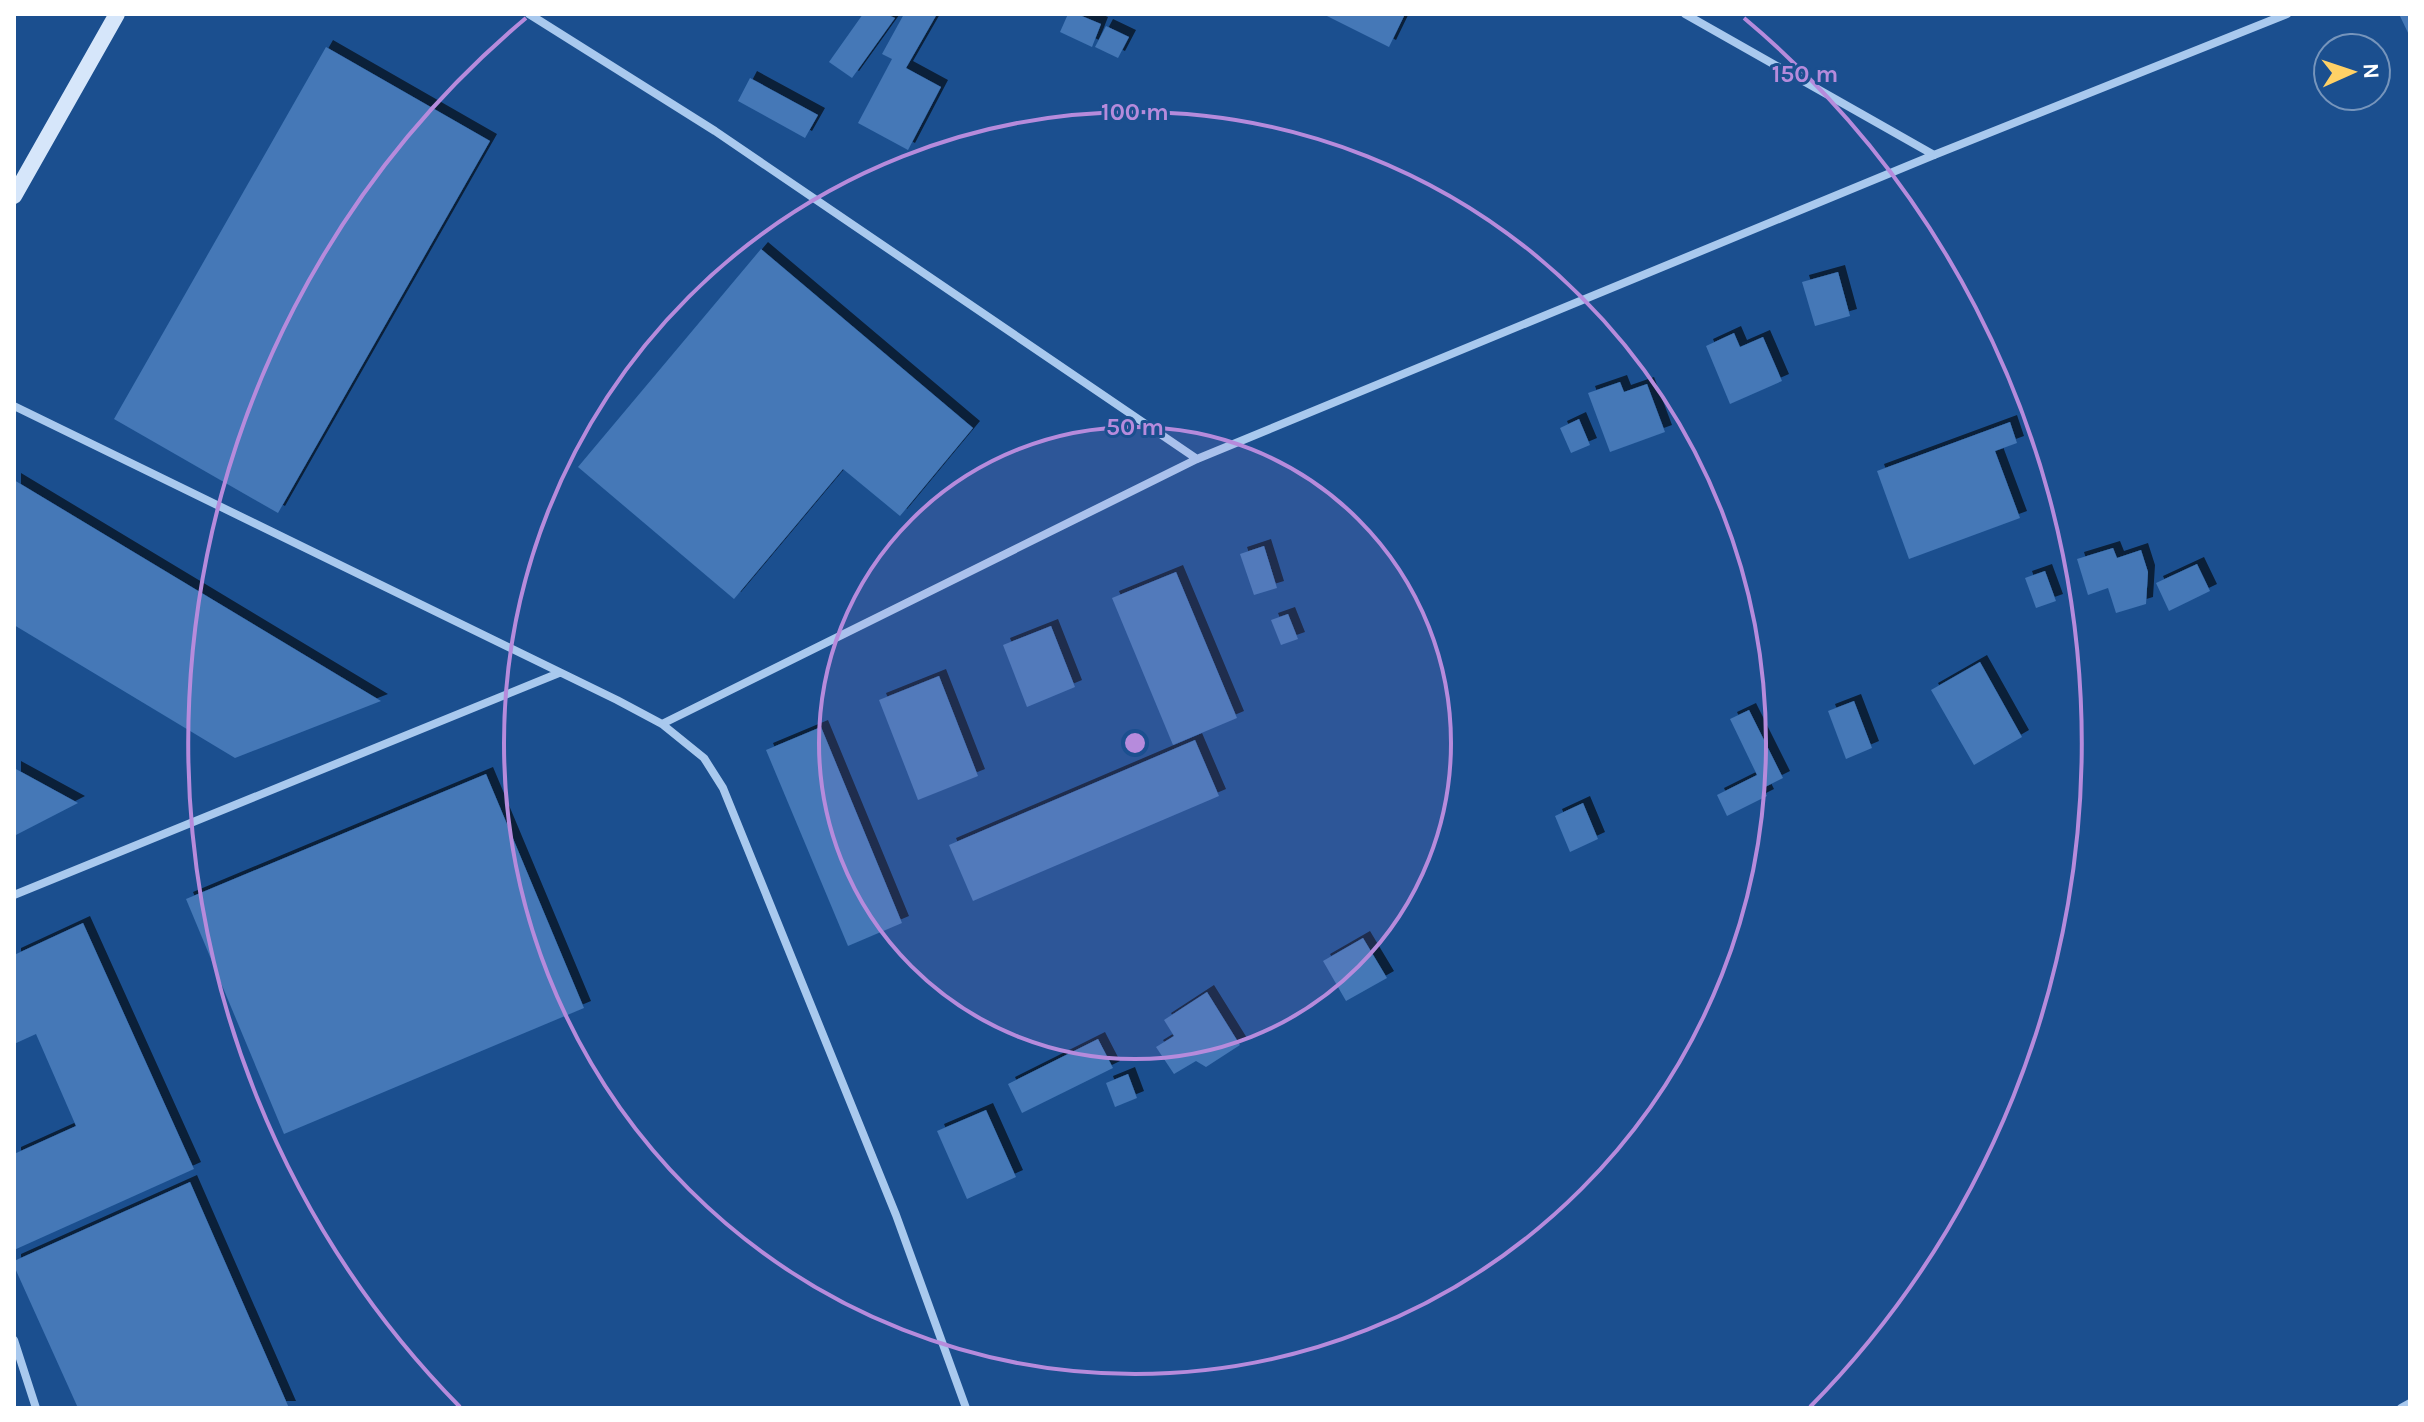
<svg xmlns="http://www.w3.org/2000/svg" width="2424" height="1422" font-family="Karla,sans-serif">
<defs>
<filter id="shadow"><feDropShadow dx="7" dy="-7" stdDeviation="0" flood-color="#0009"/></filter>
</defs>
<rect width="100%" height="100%" fill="#1b4f8f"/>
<path fill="#4478b7" filter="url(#shadow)" d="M863,14H886L895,18L852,78L829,62Z
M904,14H937L906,68L941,87L908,150L858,123L892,59L882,54Z
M1068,14H1077L1101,24L1092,47L1060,32Z
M1323,14H1405L1389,47Z
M2399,14H2410V37Z
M1106,26L1129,37L1118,58L1095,47Z
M326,47L490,141L278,513L114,419Z
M750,78L818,115L805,138L738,101Z
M761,249L973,428L900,516L843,469L734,599L578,467Z
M1838,272L1850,316L1815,326L1802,282Z
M1734,333L1740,347L1763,337L1782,381L1730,404L1706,346Z
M1620,382L1624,392L1647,384L1665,432L1610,452L1588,393Z
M1579,419L1590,445L1571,453L1560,428Z
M2010,422L2017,443L1995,451L2020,518L1909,559L1877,471Z
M14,480L381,701L235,758L14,625Z
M1264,546L1277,588L1254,595L1240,554Z
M2113,548L2117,558L2141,550L2148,572L2146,604L2116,613L2108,588L2088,595L2077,559Z
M2197,564L2210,591L2169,611L2156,583Z
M2045,571L2056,601L2036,608L2025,578Z
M1176,572L1237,718L1173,745L1112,598Z
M1288,614L1298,639L1281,645L1271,620Z
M1051,626L1075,687L1027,707L1003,645Z
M1980,662L2022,737L1974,765L1931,690Z
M939,676L978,776L918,800L879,700Z
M1854,701L1872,748L1846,759L1828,711Z
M1749,710L1783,778L1763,788L1767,796L1727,816L1717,795L1757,775L1730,719Z
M821,727L902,923L848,946L766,750Z
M1195,740L1219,796L973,901L949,845Z
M14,768L78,803L14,836Z
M486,774L584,1008L284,1134L186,899Z
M1583,803L1598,839L1570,852L1555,816Z
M83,923L194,1169L14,1250V1154L76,1126L36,1034L14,1044V955Z
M1363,938L1387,978L1346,1001L1323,961Z
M1207,992L1240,1045L1206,1067L1196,1061L1174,1074L1156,1047L1174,1036L1164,1020Z
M1098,1039L1113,1068L1022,1113L1008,1084Z
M1128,1074L1137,1098L1115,1107L1106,1083Z
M986,1110L1016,1177L967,1199L937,1131Z
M190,1182L289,1408H78L14,1266V1261Z"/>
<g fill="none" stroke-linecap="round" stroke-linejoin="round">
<path stroke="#a9c9ee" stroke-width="8" d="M529,14L715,131L1197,459
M1685,14L1934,155
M14,406L617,700L662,724L704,758L723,788L896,1215L966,1408
M662,724L1197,459L1934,155L2287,14
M14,895L559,673
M14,1340L36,1408
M2401,1408L2410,1403"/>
<path stroke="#d6e6fa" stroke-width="16" d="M14,196L117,14"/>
</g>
<circle cx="1135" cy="743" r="316" fill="#b68bdc" fill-opacity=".12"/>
<g fill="none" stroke="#b68bdc" stroke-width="4">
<circle cx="1135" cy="743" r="316"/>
<circle cx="1135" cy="743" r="631"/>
<path d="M460 1407A947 947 0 0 1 526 18M1744 18A947 947 0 0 1 1810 1407"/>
</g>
<circle cx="1135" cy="743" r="12" fill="#b68bdc" stroke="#1b4f8f" stroke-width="4"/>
<g font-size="24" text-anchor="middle" font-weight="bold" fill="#b68bdc" stroke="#1b4f8f" stroke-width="6" stroke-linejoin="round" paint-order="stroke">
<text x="1805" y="82">150 m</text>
<text x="1135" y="120">100 m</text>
<text x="1135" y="435">50 m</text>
</g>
<rect width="2424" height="1422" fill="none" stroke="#ffffff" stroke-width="32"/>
<g transform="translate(2352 72) rotate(87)"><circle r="38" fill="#1b4f8f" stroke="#7695bc" stroke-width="2"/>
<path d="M0-6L14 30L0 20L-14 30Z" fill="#ffd166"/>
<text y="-12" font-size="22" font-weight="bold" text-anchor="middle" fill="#ffffff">N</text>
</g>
</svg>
